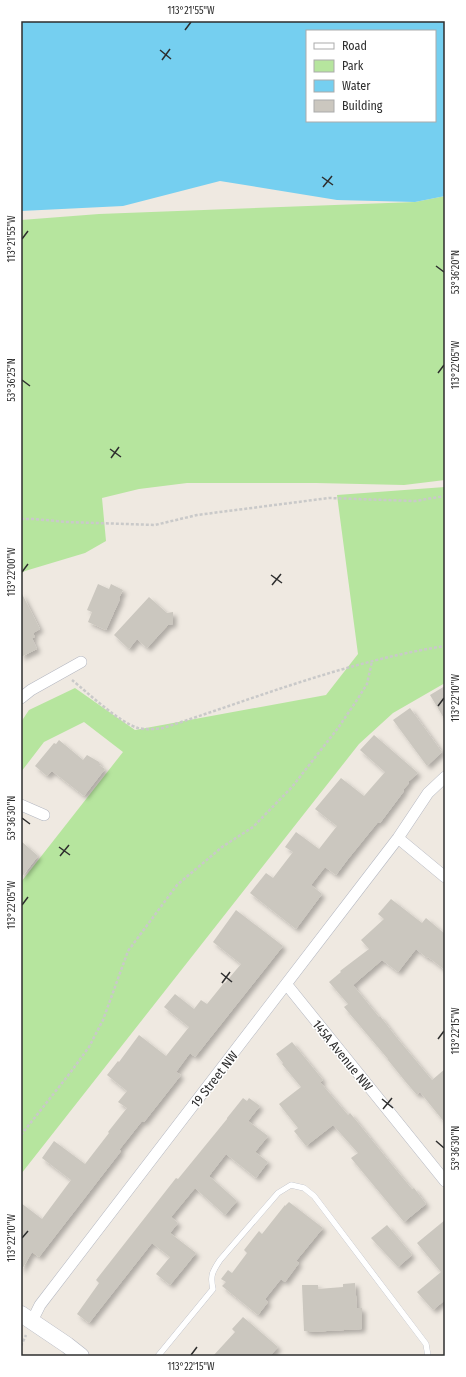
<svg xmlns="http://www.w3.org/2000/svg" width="466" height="1377" font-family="'Fira Sans Condensed',sans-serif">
<defs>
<filter id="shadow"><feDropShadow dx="3.5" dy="3.5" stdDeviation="2" flood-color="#0004"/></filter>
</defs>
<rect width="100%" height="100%" fill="#efe9e1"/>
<path fill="#b6e59e" d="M445,196V480L404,485L316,483H187L139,489L102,498L106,541L85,553L25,571L21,573V220L99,214L415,202Z
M445,487V683L393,713L359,744L21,1174V882L123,752L84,722L44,742L21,772V722L29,710L75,688L135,730L326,695L358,654L337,495Z"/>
<path fill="#75cff0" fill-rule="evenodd" d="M21,21H445V196L415,202L337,200L220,181L123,206L21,211ZM307,31H435V121H307Z"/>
<path fill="#cbc7bf" filter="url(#shadow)" d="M98,584L109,589L111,584L123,590L119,598L120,599L106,630L88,622L92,612L87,610Z
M21,592L40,629L33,633L35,637L32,638L37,649L21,657Z
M149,597L167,613L173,612V624L168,625L147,648L137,639L129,649L114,635Z
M445,686V720L430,695Z
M410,708L442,752L427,766L393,720Z
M374,735L418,773L408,782L409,783L403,790L404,791L380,823L378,822L348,859L336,875L325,867L311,885L322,894L296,929L250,893L266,873L273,878L293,852L285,847L296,832L319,849L337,826L315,809L341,778L364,796L385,772L360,750Z
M59,740L83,760L87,755L99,762V765L105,769L84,796L52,771L47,776L35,766L54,743L56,744Z
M21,841L38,856L21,878Z
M391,899L422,923L426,918L445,934V970L428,957L427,958L416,949L398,972L382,960L353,985L379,1017L380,1016L397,1038L432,1080L445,1069V1123L420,1092L417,1095L405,1081L388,1060V1059L344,1007L348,1004L329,982L341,972L340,971L369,949L361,940L384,919L378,914Z
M236,910L283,946L195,1057L190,1053L176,1072L181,1075L144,1122L142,1121L119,1150L121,1151L39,1257L32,1252L21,1271V1203L42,1219L71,1180L42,1158L54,1141L85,1164L109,1133L108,1132L127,1108L118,1102L127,1091L107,1075L118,1061L119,1062L139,1035L166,1056L189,1027L164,1007L175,994L194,1009L201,1000L207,1004L224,983H225L241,964L213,942Z
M292,1042L323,1080L320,1082L348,1115L350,1113L397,1171L412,1189L414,1188L426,1204L404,1222L351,1158L358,1153L333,1125L306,1146L294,1131L298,1128L279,1104L301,1087L282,1064L283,1063L276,1054Z
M243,1098L247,1101L249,1098L260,1106L248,1121L268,1136L255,1152L268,1162L256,1178L226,1154L209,1176L237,1201L225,1215L195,1188L171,1217L178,1223L170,1233L196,1253L184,1268L170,1285L156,1274L170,1257L152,1243L89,1323L77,1314L99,1283L96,1280L176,1178L178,1179L227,1119V1118Z
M289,1202L323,1228L296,1261L299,1263L285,1282L281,1279L265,1299L268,1302L258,1315L222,1286L226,1282L221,1279L228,1270L232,1273L247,1253L244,1250L259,1231L262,1234L285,1205V1206Z
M445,1220V1300L433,1310L417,1292L441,1272L417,1243Z
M387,1225L412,1255L398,1267L371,1238Z
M355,1283L357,1308H362V1329L309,1332V1331H304L302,1285H318V1289L343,1287V1284Z
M243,1317L278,1347L270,1356H213L235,1332L232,1329Z"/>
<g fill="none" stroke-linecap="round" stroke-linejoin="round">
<g stroke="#b4b7c1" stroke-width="6">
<path id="lane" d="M158,1356L213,1289C210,1276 212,1272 220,1260L278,1193L291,1185L304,1188L314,1196L426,1344L428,1356"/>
</g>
<g stroke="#b4b7c1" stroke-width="12">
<path id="street" d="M21,698L31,690L81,662
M21,805L44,815
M398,838L445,877
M287,985L445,1181
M32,1321L40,1305L398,838L428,793L445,777"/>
</g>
<g stroke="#b4b7c1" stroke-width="17">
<path id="secondary" d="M21,1314L67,1345L81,1356"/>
</g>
<path stroke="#c9c9c9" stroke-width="2.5" stroke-dasharray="3 2" stroke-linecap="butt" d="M21,519H34L67,522L155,525L197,515L329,498L415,501L445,496
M72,680C88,693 120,723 138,728C146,730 155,729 163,728C256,698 348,661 445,646
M21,1135L70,1073L89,1047L103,1020L128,951L177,885L222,847L253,827L292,787L338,728L355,703L367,684L372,661
M21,1346L26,1335"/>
<use href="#lane" stroke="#fff" stroke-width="5.5"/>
<use href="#street" stroke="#fff" stroke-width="11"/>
<use href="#secondary" stroke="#fff" stroke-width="16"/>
</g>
<path fill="none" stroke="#2e2e2e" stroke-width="1.5" d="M185,30L191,22M160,50L171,59M162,60L170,49M322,177L333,185M323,187L332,176M22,239L28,231M436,266L444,272M438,373L444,365M22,380L30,386M110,449L121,457M111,458L119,447M22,572L28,564M271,575L282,583M272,585L281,574M438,706L444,698M22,818L30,824M59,847L70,855M60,856L69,845M22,905L28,897M221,973L232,982M222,983L230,972M438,1039L444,1031M382,1099L393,1108M383,1109L392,1098M436,1141L444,1148M22,1238L28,1231M191,1355L197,1347"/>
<g text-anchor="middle" stroke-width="3" stroke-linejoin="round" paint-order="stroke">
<g font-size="13" fill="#2e2e2e" stroke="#fff">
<text transform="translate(343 1055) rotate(51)" y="5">145A Avenue NW</text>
<text transform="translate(214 1079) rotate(-52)" y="5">19 Street NW</text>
</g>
</g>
<rect width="466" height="1377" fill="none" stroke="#ffffff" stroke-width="44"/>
<rect x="306" y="30" width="130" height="92" fill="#ffffff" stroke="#ababab"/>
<rect x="314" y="43" width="20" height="6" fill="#ffffff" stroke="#ababab"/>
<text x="342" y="50" font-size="12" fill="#2e2e2e">Road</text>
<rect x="314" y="60" width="20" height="12" fill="#b6e59e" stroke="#ababab"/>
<text x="342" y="70" font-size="12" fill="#2e2e2e">Park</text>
<rect x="314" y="80" width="20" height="12" fill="#75cff0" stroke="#ababab"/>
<text x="342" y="90" font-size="12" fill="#2e2e2e">Water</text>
<rect x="314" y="100" width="20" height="12" fill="#cbc7bf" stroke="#ababab"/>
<text x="342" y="110" font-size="12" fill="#2e2e2e">Building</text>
<rect x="22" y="22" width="422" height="1333" fill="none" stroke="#2e2e2e" stroke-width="1.5"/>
<g font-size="10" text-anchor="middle" fill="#2e2e2e">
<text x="191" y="14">113°21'55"W</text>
<text transform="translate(11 239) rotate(-90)" y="4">113°21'55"W</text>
<text transform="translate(455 272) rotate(-90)" y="4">53°36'20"N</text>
<text transform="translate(455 365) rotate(-90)" y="4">113°22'05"W</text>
<text transform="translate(11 380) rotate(-90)" y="4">53°36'25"N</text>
<text transform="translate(11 572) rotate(-90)" y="4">113°22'00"W</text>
<text transform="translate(455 698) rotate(-90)" y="4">113°22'10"W</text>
<text transform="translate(11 818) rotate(-90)" y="4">53°36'30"N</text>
<text transform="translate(11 905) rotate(-90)" y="4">113°22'05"W</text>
<text transform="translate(455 1031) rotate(-90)" y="4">113°22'15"W</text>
<text transform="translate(455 1148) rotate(-90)" y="4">53°36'30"N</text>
<text transform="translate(11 1238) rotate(-90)" y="4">113°22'10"W</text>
<text x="191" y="1370">113°22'15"W</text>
</g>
</svg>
